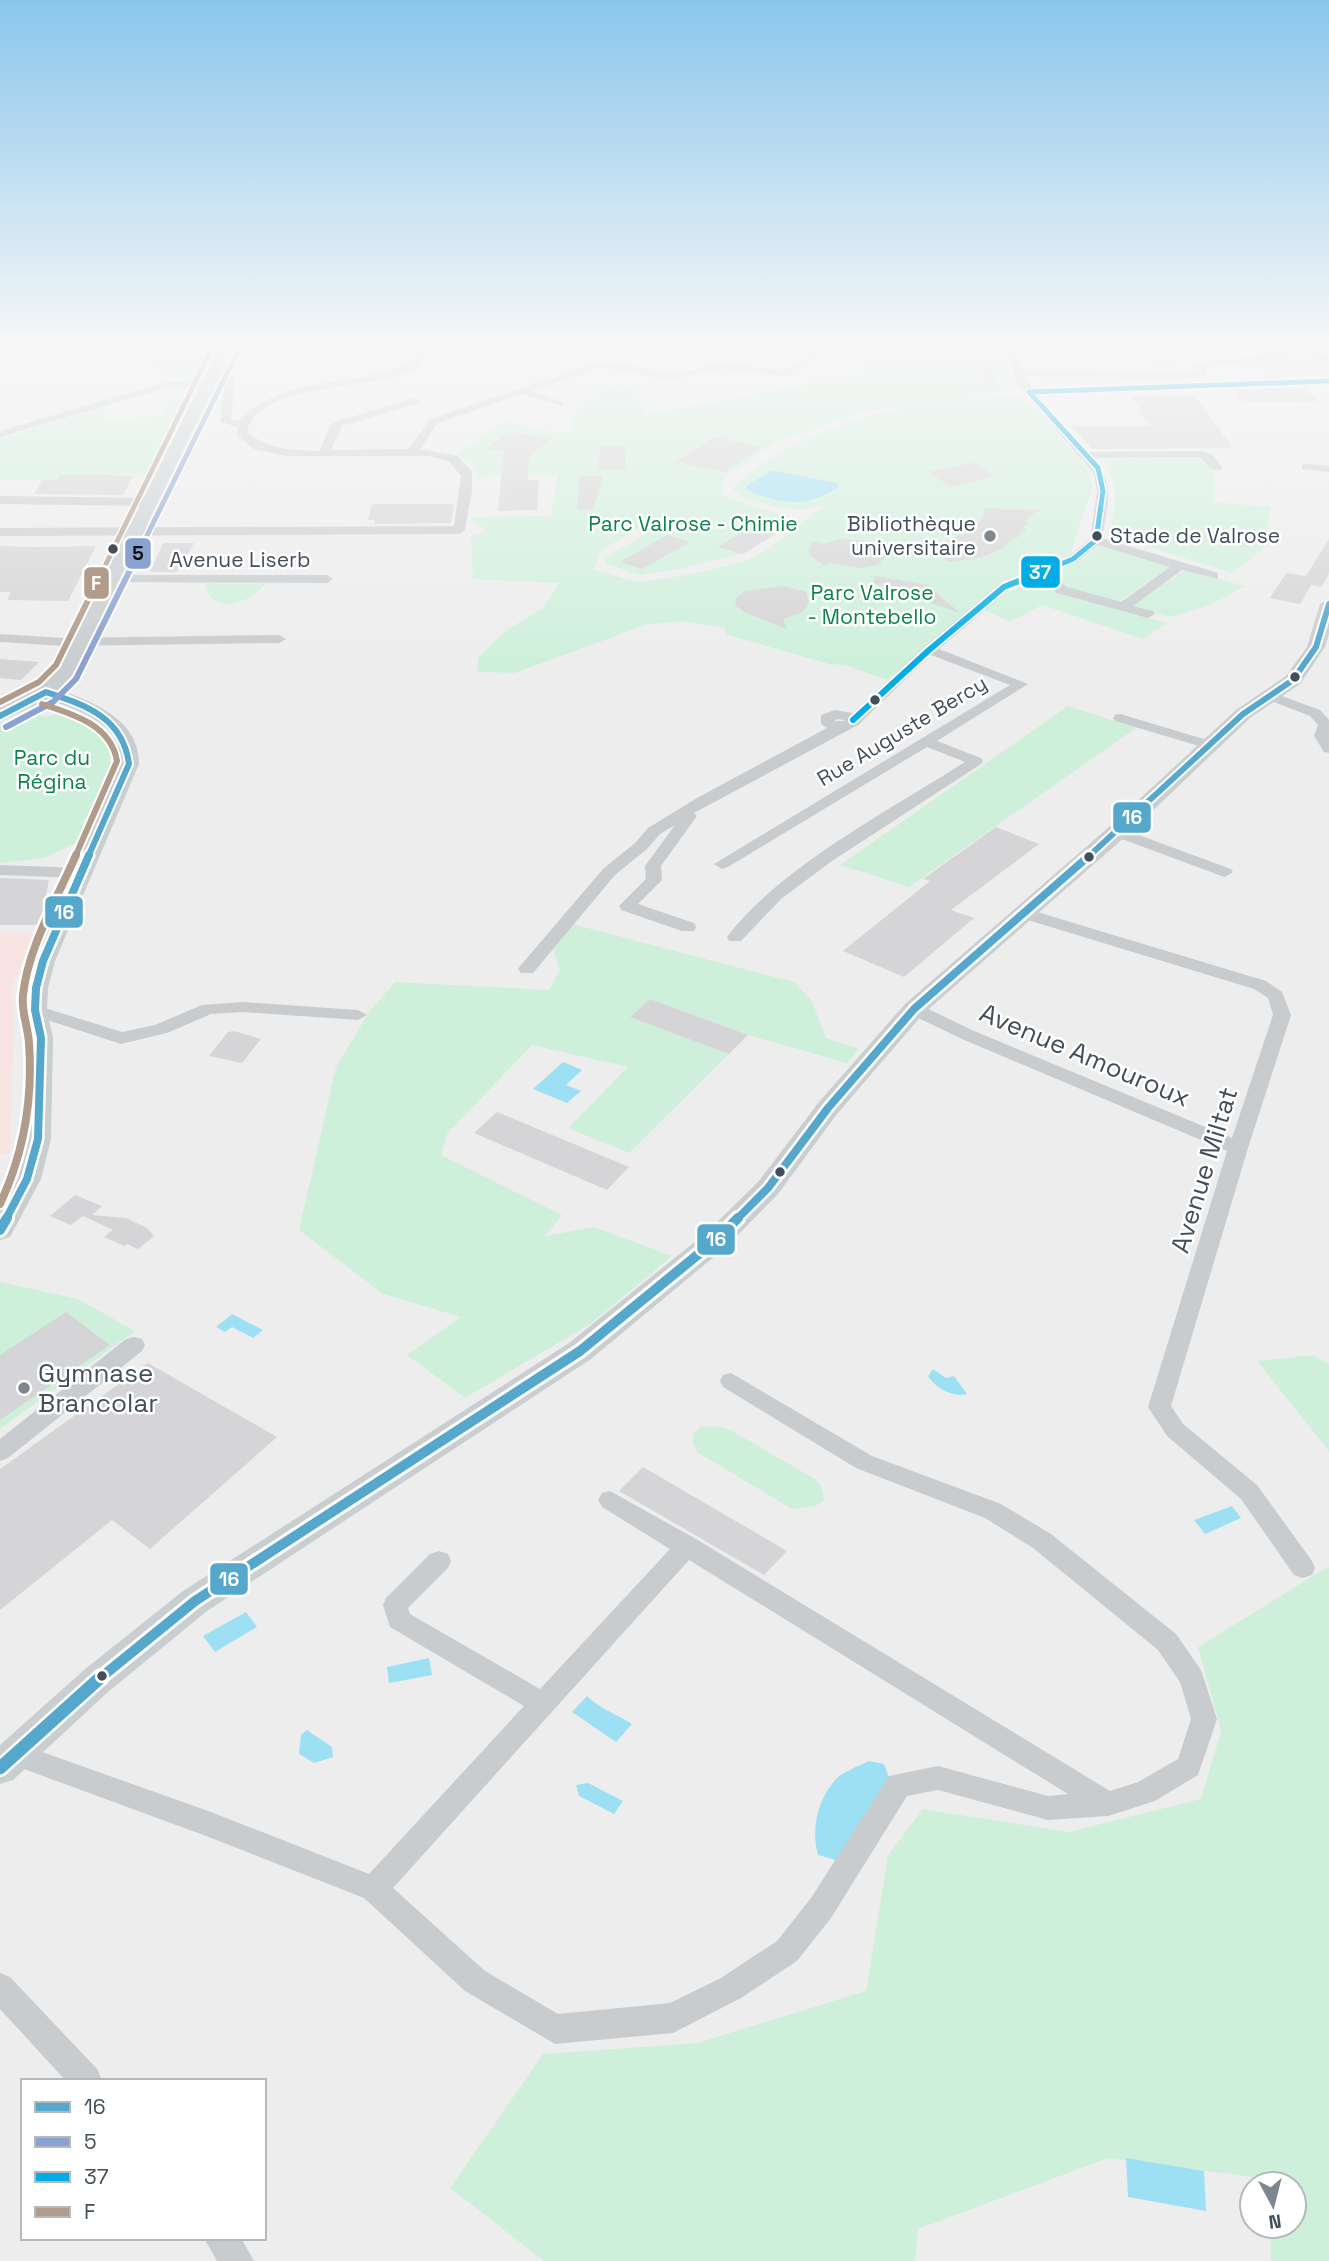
<svg xmlns="http://www.w3.org/2000/svg" width="1329" height="2261" font-family="'Space Grotesk',sans-serif">
<rect width="100%" height="100%" fill="#eeeded"/>
<path fill="#dfdedf" d="M507,346H642L594,358L553,355Z"/>
<path fill="#f7e3e1" d="M0,932L36,933L12,987L14,1017L10,1153L0,1154Z"/>
<path fill="#cef0db" d="M117,346H213C209,355 206,369 200,376C185,395 133,355 117,346Z
M856,346H1004L1015,385L1003,391L866,411L777,442L727,475L722,484V494C742,507 772,506 789,522L737,555L674,570L639,575L607,564L604,558L646,534L651,520L601,551L594,570C608,573 622,579 636,581C653,583 736,566 752,558C780,545 800,520 826,505C819,506 811,509 804,509C787,510 744,502 733,489C745,475 759,466 775,456C847,412 930,399 1013,395L1021,396L1044,417L1091,473L1092,489L1070,555L1003,584L887,680L845,665L829,664L725,634V628L682,621L648,624L515,673L477,672L478,658L507,630L543,608L559,583L473,579L471,536L483,533L484,528L474,525L471,517L551,516L558,475H490L478,479C477,464 468,460 456,455L505,421L545,431L570,433C571,403 595,395 620,385L630,389L648,414L862,374Z
M1154,346L1161,358H1179L1185,370H1154L1147,357L1140,355L1097,354L1077,348Z
M1311,356L1329,363V376L1268,378L1248,361Z
M172,392L187,393L147,474L60,475L57,480H0V439L107,407L101,418L159,417Z
M1192,457L1207,459L1214,478L1215,502L1271,507L1264,548L1231,573L1109,534C1116,508 1121,482 1102,460Z
M1107,546L1169,565L1170,567L1118,602L1059,587L1053,578L1054,571L1080,561L1098,547Z
M1185,570L1245,586L1212,604L1170,617L1129,606Z
M1041,578H1045L1048,586L1055,591L1167,623L1143,639L1042,605L1010,622L984,610L1009,592Z
M205,583L265,584C249,604 211,617 205,583Z
M1068,706L1136,728L909,887L840,865Z
M70,712L95,728L111,749L110,766L75,843L45,858L0,863V724L30,713L44,717Z
M572,924L794,982L812,1001L826,1038L859,1049L847,1063L748,1035L650,999L631,1017L729,1054L629,1153L568,1128L628,1067L532,1045L447,1134L441,1155L562,1215L545,1236L594,1227L672,1256L592,1323L465,1398L407,1355L461,1317L383,1294L299,1230L336,1067L369,1012L395,982L549,990L560,969L553,951Z
M0,1282L78,1299L135,1331L0,1429Z
M1313,1355L1329,1364V1451L1257,1361Z
M716,1426L729,1429L815,1479L821,1486L824,1500L816,1506L792,1509L697,1452L693,1442L694,1433L701,1427Z
M1329,1566V2261H1271L1270,2226H1294V2184H1268V2179L1108,2158L918,2229L915,2261H544L450,2188L543,2054L697,2043L866,1991L888,1855L923,1809L1069,1832L1201,1799L1221,1731L1198,1647Z"/>
<path fill="#9ee0f3" d="M772,470L837,483L838,487C806,509 781,504 746,490V486Z
M563,1062L582,1070L566,1085L581,1091L567,1103L533,1089Z
M232,1314L263,1330L253,1338L232,1327L225,1332L216,1327Z
M933,1369L946,1378L954,1376L967,1394C953,1398 935,1388 928,1376Z
M1232,1506L1241,1518L1205,1534L1194,1520Z
M246,1612L257,1627L215,1652L203,1636Z
M429,1658L432,1675L389,1683L387,1667Z
M587,1696C600,1709 617,1714 632,1724L616,1742L572,1712Z
M307,1730L332,1747L333,1757L314,1763L299,1754L301,1735Z
M869,1761L884,1764L890,1780L840,1861L818,1855C811,1829 817,1801 835,1780C842,1772 859,1766 869,1761Z
M588,1783L623,1801L614,1814L579,1796L576,1785Z
M1126,2158L1204,2171L1206,2211L1128,2197Z"/>
<path fill="#d5d5d7" d="M966,360L993,361L995,389Z
M1304,388L1319,402L1237,401V390Z
M1194,395L1233,448L1092,449L1071,426H1151L1137,409H1141L1131,397Z
M509,432L552,439L529,456L528,480H539L537,510L498,511L504,451L485,449Z
M714,437L762,447L724,472L675,462Z
M625,446V470H599L600,447Z
M976,463L994,476L950,487L927,471Z
M60,475H108L133,476L123,495L34,494L42,480H57Z
M579,476H603L593,509L577,510Z
M372,504H454L451,523L374,524L375,520H368Z
M984,508L1041,510L1027,516L1030,517L1026,521L1029,522L1023,528L1027,530L1020,533V536L1013,539L1015,540L1007,542L1009,545H1004L1006,547L982,557L949,562L929,547L970,532L983,517Z
M763,520L787,527L743,554L718,547Z
M667,535L690,542L642,569L620,562Z
M842,539L870,541L880,544L890,554L877,565L861,568L830,563L825,566L809,555L808,550L813,541L822,544Z
M1329,539V574L1321,587L1311,585L1300,604L1270,598L1286,573L1306,576Z
M163,543H194L177,572H150Z
M0,546L37,547L96,546L68,601L7,600L11,592H0Z
M875,576L928,585L960,613L873,583Z
M784,586L806,592L809,602L803,612L783,619L787,629L746,613L736,606L735,599L745,591Z
M0,659L39,662L21,680L0,678Z
M996,827L1039,844L951,910L974,918L904,977L843,951L930,881L923,879Z
M0,878L49,880L46,895L52,901L39,925H0Z
M650,999L748,1035L729,1054L630,1017Z
M234,1031L261,1039L242,1063L209,1056L228,1032Z
M497,1112L629,1167L607,1190L474,1133Z
M75,1195L102,1206L92,1215L126,1218L147,1228L154,1236L138,1249L127,1244L124,1246L104,1237L113,1230L83,1216L71,1225L50,1216Z
M66,1312L110,1345L0,1420V1355Z
M148,1363L277,1437L150,1549L112,1520L0,1610V1469Z
M643,1467L787,1551L764,1575L619,1491Z"/>
<g fill="none" stroke-linecap="round" stroke-linejoin="round">
<path fill="#c8cccf" fill-rule="evenodd" d="M417,346H427C425,352 423,361 418,366C389,392 256,379 247,432C271,451 291,450 320,451L329,427L334,422L415,398L419,399V403L342,426L331,450L409,449L430,419L597,362L621,363L668,373L696,371L697,368L722,363L783,370L806,358L799,346H809L817,359L784,376L722,369L668,379L621,370L598,368L532,391L563,402V406L522,394L438,423L420,449L457,456L472,471V491L465,530L459,534L0,536V528L454,526L461,476L449,461L428,456H286L254,449L237,435V427L220,422L225,379L210,372L215,369L230,372L235,378L231,420L238,421C282,377 346,386 400,367L412,361Z
M1007,346H1017L1023,370L1196,372L1195,364L1206,361L1307,349L1329,357V363L1306,355L1207,367L1206,375L1197,378L1024,376L1032,389L1329,378V384L1037,395L1087,452L1201,451L1212,454L1223,468L1221,470H1213L1200,457L1093,458C1116,484 1107,507 1102,538L1218,573V579L1182,570L1133,606L1153,611L1155,614L1148,618L1057,593L1039,577L1009,590L939,649L1028,684L937,741L981,758L983,761L981,764L832,861L781,899L741,941H729L727,937C777,869 893,808 965,762L927,747L728,867L722,869L714,864L1010,685L931,655L858,725L694,813L697,816L661,866L662,880L638,904L694,923L696,927L694,931H682L621,910L619,906L646,879L645,866L675,825L660,834L647,849L615,875L533,973H521L518,969L521,965L603,869L635,843L648,828L697,798L827,728L821,724V715L835,710L853,713L924,647L999,584L1069,556L1090,539L1097,491L1094,474L1016,383ZM1098,545L1170,567L1121,602L1067,587L1049,573L1077,562ZM837,719L844,720L845,721H834Z
M209,381L214,384L213,386L167,388L0,437V431L166,382Z
M1306,464L1329,466V472L1302,469V465Z
M0,496L150,498L156,502L150,506L0,504Z
M111,575H327L333,579L327,583L107,582V576Z
M0,634L64,638L279,635L286,639L279,643L64,646L0,642Z
M1271,692L1320,710L1329,720V753L1324,752L1314,736L1318,725L1310,716L1266,699L1264,696Z
M1120,714L1214,742L1216,745L1209,749L1115,721L1113,718L1115,715Z
M1117,827L1231,869L1233,872L1225,877L1219,875L1111,835L1109,832L1111,829Z
M0,865L80,868L88,873L80,878L0,875Z
M1024,908L1266,981L1282,992L1291,1015L1248,1148L1171,1406L1183,1424L1257,1485L1312,1561L1315,1568L1312,1575L1303,1578L1294,1575L1241,1499L1167,1436L1148,1407L1227,1151L962,1039L908,1013L905,1009L908,1005H920L974,1031L1232,1138L1273,1015L1268,998L1254,989L1018,917L1016,913L1018,909Z
M243,1002L358,1010L367,1015L358,1020L243,1012L211,1014L167,1033L121,1044L29,1014L26,1010L35,1005L122,1032L155,1025L202,1005Z
M134,1337L142,1339L145,1345L142,1351L8,1458L0,1461V1439L126,1339Z
M731,1373L872,1456L1001,1504L1051,1534L1176,1634L1201,1670L1217,1719L1198,1775L1155,1801L1108,1816L1048,1820L938,1790L907,1796L831,1918L797,1961L741,1998L673,2033L555,2044L465,1991L364,1898L206,1836L5,1762L1,1754L5,1746L14,1742L211,1812L369,1874L524,1706L390,1627L383,1605L386,1598L430,1554L439,1551L448,1554L451,1561L448,1568L408,1608L410,1614L540,1689L670,1549L602,1507L598,1500L602,1493L610,1491L696,1539L1110,1791L1138,1782L1178,1759L1191,1719L1180,1682L1158,1650L1033,1548L985,1518L856,1468L723,1387L720,1381L723,1375ZM689,1560L1068,1794L1048,1796L938,1766L889,1776L811,1898L777,1941L721,1978L670,2003L558,2014L485,1971L393,1888Z
M0,1973L10,1977L98,2070L102,2081H66L0,2009Z
M204,2238H241L254,2261H217Z"/>
<path fill="#c9ced1" fill-rule="evenodd" d="M220,346H234L75,672L59,690C95,702 140,721 139,764L55,961L48,988L47,1010L53,1038L51,1139L41,1179L10,1237L0,1240V1204L13,1179L25,1139L29,1038L23,1010L24,988L31,961L119,764C119,757 120,749 117,742C107,719 69,707 48,699L0,722V708L39,688L58,669Z
M1329,599V634L1325,647L1300,684L1250,718L1125,837L923,1014L837,1114L778,1194L727,1246L591,1359L207,1611L108,1692L13,1780L0,1784V1745L84,1670L183,1591L569,1343L707,1232L758,1182L819,1102L905,1004L1109,827L1236,710L1286,676L1307,647L1320,604Z"/>
<g stroke="#fff" stroke-width="10">
<path id="bus-1-far3" d="M0,716L46,692C85,705 123,717 129,764L88,857
M1088,857L1243,714L1293,680L1316,647L1329,604"/>
</g>
<g stroke="#fff" stroke-width="13">
<path id="bus-1-far2" d="M6,1219L27,1179L38,1139L41,1038L35,1010L36,988L43,961L89,855
M737,1219L768,1188L828,1108L914,1009L1090,855"/>
</g>
<g stroke="#fff" stroke-width="16">
<path id="bus-1-far1" d="M0,1230L7,1218
M99,1679L195,1601L580,1351L717,1239L738,1218"/>
</g>
<g stroke="#fff" stroke-width="18">
<path id="bus-1" d="M0,1768L101,1677"/>
</g>
<g stroke="#fff" stroke-width="8">
<path id="bus-2-far1" d="M129,572L238,351"/>
</g>
<g stroke="#fff" stroke-width="10">
<path id="bus-2" d="M6,727L53,702L76,679L130,570"/>
</g>
<g stroke="#fff" stroke-width="8">
<path id="bus-3-far1" d="M1029,392L1329,381
M1029,392L1098,468L1103,491L1096,540L1073,559L1042,572"/>
</g>
<g stroke="#fff" stroke-width="10">
<path id="bus-3" d="M853,720L929,650L1004,587L1046,570"/>
</g>
<g stroke="#fff" stroke-width="8">
<path id="bus-4-far2" d="M102,572L213,346"/>
</g>
<g stroke="#fff" stroke-width="10">
<path id="bus-4-far1" d="M0,702L39,682L56,665L103,570
M42,704C73,714 111,725 117,761L75,857"/>
</g>
<g stroke="#fff" stroke-width="13">
<path id="bus-4" d="M0,1204C24,1153 33,1099 29,1043C28,1026 21,1012 23,995C28,947 57,899 76,855"/>
</g>
<use href="#bus-1-far3" stroke="#55a8cc" stroke-width="6"/>
<use href="#bus-1-far2" stroke="#55a8cc" stroke-width="8"/>
<use href="#bus-1-far1" stroke="#55a8cc" stroke-width="10"/>
<use href="#bus-1" stroke="#55a8cc" stroke-width="13"/>
<use href="#bus-2-far1" stroke="#89a2d0" stroke-width="5"/>
<use href="#bus-2" stroke="#89a2d0" stroke-width="6"/>
<use href="#bus-3-far1" stroke="#03ace4" stroke-width="5"/>
<use href="#bus-3" stroke="#03ace4" stroke-width="6"/>
<use href="#bus-4-far2" stroke="#b19c8b" stroke-width="5"/>
<use href="#bus-4-far1" stroke="#b19c8b" stroke-width="6"/>
<use href="#bus-4" stroke="#b19c8b" stroke-width="8"/>
</g>
<linearGradient id="sky" x2="0" y2="1"><stop stop-color="#8ac6ec"/><stop offset="0.52" stop-color="#f7f7f7"/><stop offset="1" stop-color="#f7f7f7" stop-opacity="0"/></linearGradient>
<rect width="1329" height="662" fill="url(#sky)"/>
<g fill="#7e868e" stroke="#fff" stroke-width="2.5">
<circle cx="990" cy="536" r="7"/>
<circle cx="24" cy="1388" r="7"/>
</g>
<g fill="#424f5b" stroke="#fff" stroke-width="2.5">
<circle cx="1097" cy="536" r="6"/>
<circle cx="113" cy="549" r="6"/>
<circle cx="1295" cy="677" r="6"/>
<circle cx="875" cy="700" r="6"/>
<circle cx="1089" cy="857" r="6"/>
<circle cx="780" cy="1172" r="6"/>
<circle cx="102" cy="1676" r="6"/>
</g>
<g text-anchor="middle" stroke-width="5" stroke-linejoin="round" paint-order="stroke">
<g font-size="21" fill="#0c8449" stroke="#fff">
<text x="693" y="531">Parc Valrose - Chimie</text>
<text x="872" y="600">Parc Valrose<tspan x="872" dy="24">- Montebello</tspan></text>
<text x="52" y="765">Parc du<tspan x="52" dy="24">Régina</tspan></text>
</g>
<g font-size="21" fill="#424f5b" stroke="#fff" text-anchor="end">
<text x="976" y="531">Bibliothèque<tspan x="976" dy="24">universitaire</tspan></text>
</g>
<g font-size="21" fill="#424f5b" stroke="#fff" text-anchor="start">
<text x="1110" y="543">Stade de Valrose</text>
</g>
<g font-size="21" fill="#424f5b" stroke="#fff">
<text x="240" y="567">Avenue Liserb</text>
<text transform="translate(902 731) rotate(-31)" y="7">Rue Auguste Bercy</text>
</g>
<g font-size="26" fill="#424f5b" stroke="#fff">
<text transform="translate(1085 1055) rotate(23)" y="9">Avenue Amouroux</text>
<text transform="translate(1204 1170) rotate(-73)" y="9">Avenue Miltat</text>
</g>
<g font-size="26" fill="#424f5b" stroke="#fff" text-anchor="start">
<text x="38" y="1382">Gymnase<tspan x="38" dy="30">Brancolar</tspan></text>
</g>
</g>
<g stroke="#fff" stroke-width="2.5">
<rect x="124" y="537" width="28" height="33" rx="7" fill="#89a2d0"/>
<rect x="1020" y="555" width="41" height="34" rx="7" fill="#03ace4"/>
<rect x="83" y="566" width="27" height="34" rx="7" fill="#b19c8b"/>
<rect x="1112" y="801" width="40" height="33" rx="7" fill="#55a8cc"/>
<rect x="44" y="895" width="40" height="34" rx="7" fill="#55a8cc"/>
<rect x="696" y="1223" width="40" height="33" rx="7" fill="#55a8cc"/>
<rect x="209" y="1562" width="40" height="34" rx="7" fill="#55a8cc"/>
</g>
<g font-size="19" text-anchor="middle" font-weight="bold" fill="#fff">
<text x="1040" y="579">37</text>
<text x="96" y="590">F</text>
<text x="1132" y="824">16</text>
<text x="64" y="919">16</text>
<text x="716" y="1246">16</text>
<text x="229" y="1586">16</text>
</g>
<g font-size="19" text-anchor="middle" font-weight="bold" fill="#111">
<text x="138" y="560">5</text>
</g>
<rect x="21" y="2079" width="245" height="161" fill="#ffffff" stroke="#b3b9bd" stroke-width="2"/>
<rect x="35" y="2102" width="35" height="10" fill="#55a8cc" stroke="#b3b9bd" stroke-width="2"/>
<text x="84" y="2114" font-size="21" fill="#424f5b">16</text>
<rect x="35" y="2137" width="35" height="10" fill="#89a2d0" stroke="#b3b9bd" stroke-width="2"/>
<text x="84" y="2149" font-size="21" fill="#424f5b">5</text>
<rect x="35" y="2172" width="35" height="10" fill="#03ace4" stroke="#b3b9bd" stroke-width="2"/>
<text x="84" y="2184" font-size="21" fill="#424f5b">37</text>
<rect x="35" y="2207" width="35" height="10" fill="#b19c8b" stroke="#b3b9bd" stroke-width="2"/>
<text x="84" y="2219" font-size="21" fill="#424f5b">F</text>
<g transform="translate(1273 2205) rotate(173)"><circle r="33" fill="#ffffff" stroke="#b3b9bd" stroke-width="2"/>
<path d="M0-5L12 26L0 18L-12 26Z" fill="#7e868e"/>
<text y="-10" font-size="19" font-weight="bold" text-anchor="middle" fill="#424f5b">N</text>
</g>
</svg>
